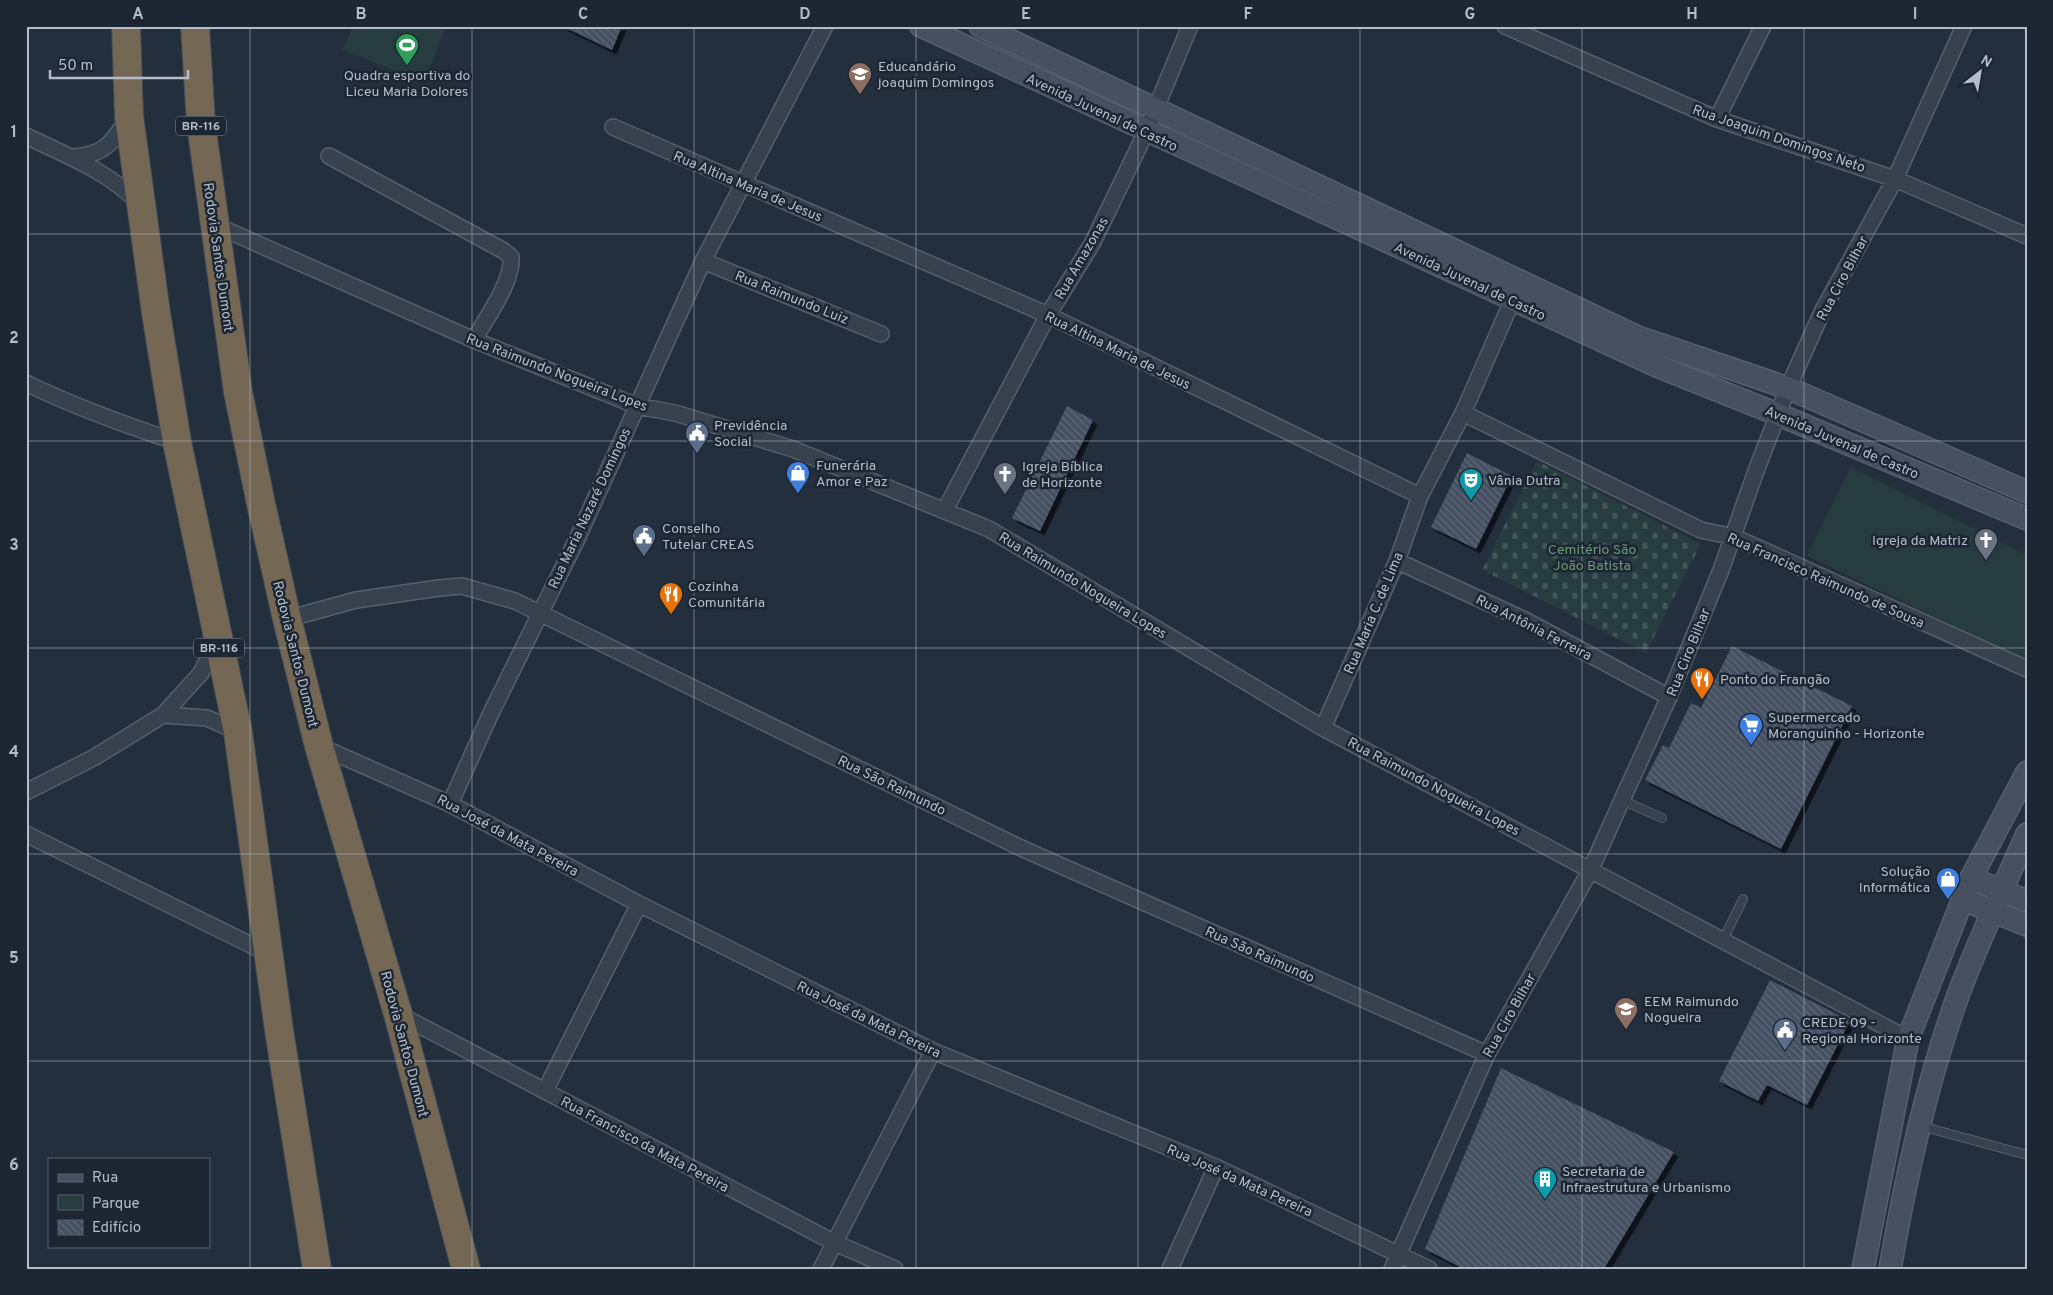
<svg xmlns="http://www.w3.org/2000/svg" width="2053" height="1295" font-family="Overpass,sans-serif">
<defs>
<pattern id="cemetery-stones" width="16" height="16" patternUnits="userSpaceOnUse" patternTransform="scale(1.25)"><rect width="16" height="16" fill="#263c3f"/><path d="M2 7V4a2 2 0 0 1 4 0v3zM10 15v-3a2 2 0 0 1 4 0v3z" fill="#435659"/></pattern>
<pattern id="building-back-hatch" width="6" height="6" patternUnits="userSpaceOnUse" patternTransform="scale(1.25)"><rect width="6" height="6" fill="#455162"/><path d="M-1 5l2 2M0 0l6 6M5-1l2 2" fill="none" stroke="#5d6877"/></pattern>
<filter id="shadow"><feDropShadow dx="4.5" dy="4.5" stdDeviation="0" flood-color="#0009"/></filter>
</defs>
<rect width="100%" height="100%" fill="#242f3e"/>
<path fill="url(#cemetery-stones)" d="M1537,461L1701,544L1646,653L1482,570Z"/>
<path fill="#263c3f" d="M353,26H447L424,82L342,50Z
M1851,467L2027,555V661L1807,556Z"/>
<path fill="url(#building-back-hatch)" filter="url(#shadow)" d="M562,26H622L612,50Z
M1067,406L1093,420L1040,531L1012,518Z
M1467,453L1512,476L1476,549L1431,527Z
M1732,646L1852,706L1781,849L1645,780L1663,745L1669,748L1691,703L1701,708Z
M1770,980L1850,1021L1807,1105L1767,1085L1758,1101L1719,1081Z
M1501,1068L1674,1152L1604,1269H1464L1425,1249Z"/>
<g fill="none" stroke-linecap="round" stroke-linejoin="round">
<g stroke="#565f6c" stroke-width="10">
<path id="lane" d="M1622,800L1662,818
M1723,940L1743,899
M1921,1126L2027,1155"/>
</g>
<g stroke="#565f6c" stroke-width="18">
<path id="street" d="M1505,26L1717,119L1895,179L2027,236
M1717,119L1763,26
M613,127L1048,315L1420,496
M26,136C66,155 107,171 139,203
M329,156L504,251L511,257C513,282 486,318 474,340
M72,157C105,155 112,143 129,117
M215,225L474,340L637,406L675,413L793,449L989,529L1323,728L1908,1039
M703,261L881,334
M26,383C75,407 125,425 177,442
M1463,413L1701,530L1734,537L2027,669
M945,510L1048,315L1092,244L1146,132L1190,26
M1397,561L1525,620L1669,697
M287,619L356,600L439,588L462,586L515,601L1021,848L1487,1054
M163,715L207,718L238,732
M1323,728L1397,561L1420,496L1463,413L1512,301
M319,746L450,804L639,904L933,1051L1216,1167L1429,1269
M26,792L95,757L163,715L201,673L217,642
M450,804L491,713L577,539L703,261L825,26
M26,834L269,954
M398,1014L835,1243L895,1269
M545,1091L639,904
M821,1269L933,1051
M1170,1269L1216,1167
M1392,1269L1487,1054L1591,869L1622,800L1669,697L1721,570L1756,471L1788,388L1823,310L1895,179L1964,26"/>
</g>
<g stroke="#565f6c" stroke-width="24">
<path id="secondary" d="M921,26L1657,366L1777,414L2027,519
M980,26L1638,337L1788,388L2027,492
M1971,878L2027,901
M1962,899L2027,925
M1863,1269L1908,1039L1971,878L2027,772
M1890,1269C1906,1175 1927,1080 1960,990C1980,938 2004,885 2027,834"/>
</g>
<g stroke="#434c59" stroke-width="30">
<path id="highway" d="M126,26L129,116L156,313L177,442L238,732L279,1030L317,1269
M195,26L201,124L215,225L238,392L261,504L287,619L319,746L398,1014L466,1269"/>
</g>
<use href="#lane" stroke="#38414e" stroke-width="8"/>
<use href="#street" stroke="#38414e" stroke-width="15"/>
<use href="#secondary" stroke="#465061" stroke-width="21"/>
<use href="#highway" stroke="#746855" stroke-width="28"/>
</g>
<path fill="none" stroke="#b4bcc9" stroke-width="1" stroke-opacity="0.55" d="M250,26V1269M472,26V1269M694,26V1269M916,26V1269M1138,26V1269M1360,26V1269M1582,26V1269M1804,26V1269M26,234H2027M26,441H2027M26,648H2027M26,854H2027M26,1061H2027"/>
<defs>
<g id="stadium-pin" transform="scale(1.25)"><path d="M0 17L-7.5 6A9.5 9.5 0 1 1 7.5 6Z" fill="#2e9e5b" stroke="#1d2633"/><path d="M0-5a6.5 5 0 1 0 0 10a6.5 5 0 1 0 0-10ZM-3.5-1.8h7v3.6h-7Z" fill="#fff"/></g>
<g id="school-pin" transform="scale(1.25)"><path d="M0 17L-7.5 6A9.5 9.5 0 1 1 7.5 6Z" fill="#8d6e63" stroke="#1d2633"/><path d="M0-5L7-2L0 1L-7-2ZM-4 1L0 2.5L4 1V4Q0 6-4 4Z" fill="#fff"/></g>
<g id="civic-pin" transform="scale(1.25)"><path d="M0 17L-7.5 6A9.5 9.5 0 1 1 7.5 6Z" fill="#5c6f8a" stroke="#1d2633"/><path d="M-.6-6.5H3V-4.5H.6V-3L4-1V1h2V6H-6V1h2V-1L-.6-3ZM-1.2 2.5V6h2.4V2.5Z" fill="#fff"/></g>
<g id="shop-pin" transform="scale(1.25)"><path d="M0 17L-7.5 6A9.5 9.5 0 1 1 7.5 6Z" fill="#3f7fe0" stroke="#1d2633"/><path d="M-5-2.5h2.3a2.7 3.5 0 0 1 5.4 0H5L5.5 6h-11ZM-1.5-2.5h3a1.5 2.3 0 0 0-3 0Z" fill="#fff"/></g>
<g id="church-pin" transform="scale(1.25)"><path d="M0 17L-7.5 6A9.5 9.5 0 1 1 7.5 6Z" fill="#6b7280" stroke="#1d2633"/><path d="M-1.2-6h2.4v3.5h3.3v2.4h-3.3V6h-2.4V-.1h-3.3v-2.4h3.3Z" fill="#fff"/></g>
<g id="theatre-pin" transform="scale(1.25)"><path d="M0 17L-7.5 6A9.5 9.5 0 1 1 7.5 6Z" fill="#0f9aa8" stroke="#1d2633"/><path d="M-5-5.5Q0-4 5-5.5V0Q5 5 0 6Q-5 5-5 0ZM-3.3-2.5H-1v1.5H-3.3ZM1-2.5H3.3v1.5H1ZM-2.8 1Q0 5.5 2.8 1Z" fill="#fff"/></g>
<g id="restaurant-pin" transform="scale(1.25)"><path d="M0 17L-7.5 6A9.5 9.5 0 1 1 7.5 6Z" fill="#e8710a" stroke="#1d2633"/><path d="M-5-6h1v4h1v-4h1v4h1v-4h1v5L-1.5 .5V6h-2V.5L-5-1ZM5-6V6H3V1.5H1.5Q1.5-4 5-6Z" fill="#fff"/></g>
<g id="supermarket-pin" transform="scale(1.25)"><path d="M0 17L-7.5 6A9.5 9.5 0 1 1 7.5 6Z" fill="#3f7fe0" stroke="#1d2633"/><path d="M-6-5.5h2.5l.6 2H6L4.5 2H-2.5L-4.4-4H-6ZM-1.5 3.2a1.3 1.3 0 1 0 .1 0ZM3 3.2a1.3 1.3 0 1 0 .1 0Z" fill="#fff"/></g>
<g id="building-pin" transform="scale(1.25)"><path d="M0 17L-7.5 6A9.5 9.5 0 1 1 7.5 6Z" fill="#0f9aa8" stroke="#1d2633"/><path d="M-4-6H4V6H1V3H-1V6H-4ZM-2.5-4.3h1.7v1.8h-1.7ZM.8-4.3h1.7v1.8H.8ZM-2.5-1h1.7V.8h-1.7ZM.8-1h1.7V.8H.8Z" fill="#fff"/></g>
</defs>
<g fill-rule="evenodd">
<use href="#stadium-pin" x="407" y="45"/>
<use href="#school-pin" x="860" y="74"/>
<use href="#civic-pin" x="697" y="433"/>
<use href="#shop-pin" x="798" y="473"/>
<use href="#church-pin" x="1005" y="474"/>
<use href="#theatre-pin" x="1471" y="480"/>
<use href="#civic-pin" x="644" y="536"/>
<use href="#church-pin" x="1986" y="540"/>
<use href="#restaurant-pin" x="671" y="594"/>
<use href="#restaurant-pin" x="1702" y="679"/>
<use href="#supermarket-pin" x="1751" y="725"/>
<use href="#shop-pin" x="1948" y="879"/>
<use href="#school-pin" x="1626" y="1009"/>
<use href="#civic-pin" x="1785" y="1030"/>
<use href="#building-pin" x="1545" y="1179"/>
</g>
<g text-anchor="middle" stroke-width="5" stroke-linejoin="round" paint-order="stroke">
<g fill="#1d2633" stroke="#878f9c" stroke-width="1">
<rect x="176" y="116.5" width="50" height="19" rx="4"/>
<rect x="194" y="638.5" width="50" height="19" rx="4"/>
</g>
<g font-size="12" font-weight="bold" fill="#b4bcc9">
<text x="201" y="130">BR-116</text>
<text x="219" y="652">BR-116</text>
</g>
<g font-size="14" fill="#b4bcc9" stroke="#1d2633" text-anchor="start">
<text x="878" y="71">Educandário<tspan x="878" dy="16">joaquim Domingos</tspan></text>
<text x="407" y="80" text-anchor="middle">Quadra esportiva do<tspan x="407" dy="16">Liceu Maria Dolores</tspan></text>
<text x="714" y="430">Previdência<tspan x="714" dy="16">Social</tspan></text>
<text x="816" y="470">Funerária<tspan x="816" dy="16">Amor e Paz</tspan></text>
<text x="1022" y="471">Igreja Bíblica<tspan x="1022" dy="16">de Horizonte</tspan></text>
<text x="1488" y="485">Vânia Dutra</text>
<text x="662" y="533">Conselho<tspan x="662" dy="16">Tutelar CREAS</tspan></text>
<text x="1968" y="545" text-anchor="end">Igreja da Matriz</text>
<text x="688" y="591">Cozinha<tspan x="688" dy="16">Comunitária</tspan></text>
<text x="1720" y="684">Ponto do Frangão</text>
<text x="1768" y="722">Supermercado<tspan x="1768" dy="16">Moranguinho - Horizonte</tspan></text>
<text x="1930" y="876" text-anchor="end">Solução<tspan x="1930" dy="16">Informática</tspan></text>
<text x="1644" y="1006">EEM Raimundo<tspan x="1644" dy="16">Nogueira</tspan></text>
<text x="1802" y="1027">CREDE 09 -<tspan x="1802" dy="16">Regional Horizonte</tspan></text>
<text x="1562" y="1176">Secretaria de<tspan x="1562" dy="16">Infraestrutura e Urbanismo</tspan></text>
</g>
<g font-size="14" fill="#b4bcc9" stroke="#1d2633">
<text transform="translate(1102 112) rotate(25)" y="5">Avenida Juvenal de Castro</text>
<text transform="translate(1779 138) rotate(19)" y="5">Rua Joaquim Domingos Neto</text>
<text transform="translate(748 186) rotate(23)" y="5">Rua Altina Maria de Jesus</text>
<text transform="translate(219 257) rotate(82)" y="5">Rodovia Santos Dumont</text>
<text transform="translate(1081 258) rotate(-60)" y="5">Rua Amazonas</text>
<text transform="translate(1842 278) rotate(-62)" y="5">Rua Ciro Bilhar</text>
<text transform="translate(1470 281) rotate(25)" y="5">Avenida Juvenal de Castro</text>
<text transform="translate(792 297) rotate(22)" y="5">Rua Raimundo Luiz</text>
<text transform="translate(1118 350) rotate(26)" y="5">Rua Altina Maria de Jesus</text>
<text transform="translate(557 372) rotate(21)" y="5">Rua Raimundo Nogueira Lopes</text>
<text transform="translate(1842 442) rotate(23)" y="5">Avenida Juvenal de Castro</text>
<text transform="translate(589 508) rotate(-65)" y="5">Rua Maria Nazaré Domingos</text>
<text transform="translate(1826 580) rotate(24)" y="5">Rua Francisco Raimundo de Sousa</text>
<text transform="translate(1083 585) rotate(31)" y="5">Rua Raimundo Nogueira Lopes</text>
<text transform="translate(1373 613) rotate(-67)" y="5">Rua Maria C. de Lima</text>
<text transform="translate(1534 627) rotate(27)" y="5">Rua Antônia Ferreira</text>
<text transform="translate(1688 652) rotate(-68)" y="5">Rua Ciro Bilhar</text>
<text transform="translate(296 654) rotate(76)" y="5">Rodovia Santos Dumont</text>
<text transform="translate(892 785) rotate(26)" y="5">Rua São Raimundo</text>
<text transform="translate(1434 786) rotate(28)" y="5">Rua Raimundo Nogueira Lopes</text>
<text transform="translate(508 835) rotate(28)" y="5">Rua José da Mata Pereira</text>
<text transform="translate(1260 954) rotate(24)" y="5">Rua São Raimundo</text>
<text transform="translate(1509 1015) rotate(-61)" y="5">Rua Ciro Bilhar</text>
<text transform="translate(869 1019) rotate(26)" y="5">Rua José da Mata Pereira</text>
<text transform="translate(405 1044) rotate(75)" y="5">Rodovia Santos Dumont</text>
<text transform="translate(645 1144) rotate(28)" y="5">Rua Francisco da Mata Pereira</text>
<text transform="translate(1240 1180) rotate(24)" y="5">Rua José da Mata Pereira</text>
</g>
<g font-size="14" fill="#6b9a76" stroke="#1d2633">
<text x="1592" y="554">Cemitério São<tspan x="1592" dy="16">João Batista</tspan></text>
</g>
</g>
<rect width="2053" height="1295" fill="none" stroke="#1d2633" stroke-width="55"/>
<rect x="48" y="1158" width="162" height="90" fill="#1d2633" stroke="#59626f"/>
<rect x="58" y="1174" width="25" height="8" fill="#465061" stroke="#59626f"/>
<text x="92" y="1182" font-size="15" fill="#b4bcc9">Rua</text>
<rect x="58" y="1195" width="25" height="15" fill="#263c3f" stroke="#59626f"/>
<text x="92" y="1208" font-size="15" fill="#b4bcc9">Parque</text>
<rect x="58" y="1220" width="25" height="15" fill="url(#building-back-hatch)" stroke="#59626f"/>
<text x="92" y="1232" font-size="15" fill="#b4bcc9">Edifício</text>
<g transform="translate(1980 72) rotate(31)" stroke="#1d2633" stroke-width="4" paint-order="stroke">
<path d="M0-4L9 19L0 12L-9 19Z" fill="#b4bcc9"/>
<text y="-8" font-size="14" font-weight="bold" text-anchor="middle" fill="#b4bcc9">N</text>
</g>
<path d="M50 70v8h138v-8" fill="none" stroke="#b4bcc9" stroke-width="2.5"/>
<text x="58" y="70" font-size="15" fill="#b4bcc9" stroke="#1d2633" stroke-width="4" paint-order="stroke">50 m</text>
<rect x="28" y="28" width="1998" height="1240" fill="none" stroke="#b4bcc9" stroke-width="2"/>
<g font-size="16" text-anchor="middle" font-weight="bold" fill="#b4bcc9">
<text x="138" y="19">A</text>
<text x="361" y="19">B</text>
<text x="583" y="19">C</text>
<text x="805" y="19">D</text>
<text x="1026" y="19">E</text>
<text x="1248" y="19">F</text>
<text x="1470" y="19">G</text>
<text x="1692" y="19">H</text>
<text x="1915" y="19">I</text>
<text x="14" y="137">1</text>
<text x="14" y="343">2</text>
<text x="14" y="550">3</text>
<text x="14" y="757">4</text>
<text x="14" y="963">5</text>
<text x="14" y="1170">6</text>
</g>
</svg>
